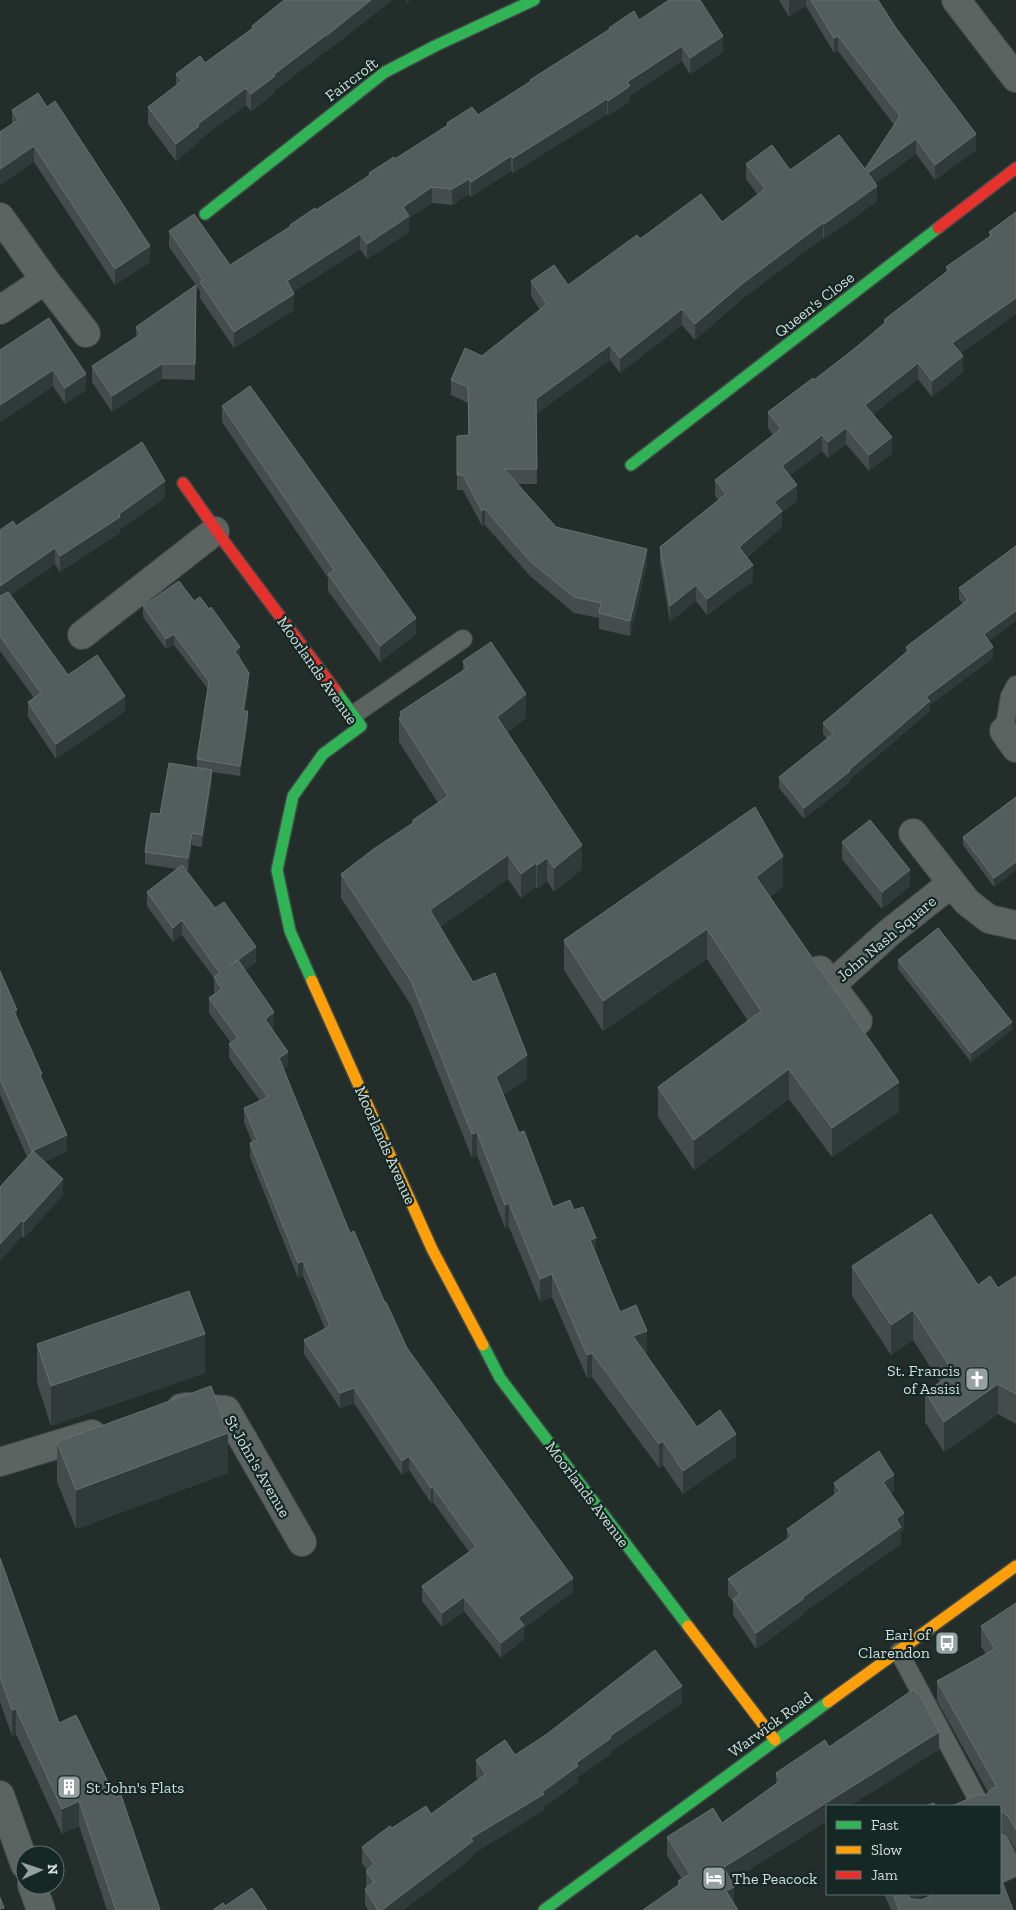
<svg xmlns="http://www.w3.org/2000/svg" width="1016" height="1910" font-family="'Zilla Slab',serif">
<rect width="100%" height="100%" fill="#232e2b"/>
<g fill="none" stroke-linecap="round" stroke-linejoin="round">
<g stroke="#404947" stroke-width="20">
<path id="lane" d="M353,715L463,639
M1004,731L1010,696L1016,685
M899,1652L981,1806
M1000,1842L1013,1868L1000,1874"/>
</g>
<g stroke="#404947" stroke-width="30">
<path id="street" d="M956,0L1016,78
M0,217L45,280
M0,310L45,280L86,333
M82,635L215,531
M1004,731L1016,748
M913,833L967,902L989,919L1016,925
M820,970L858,1021
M831,985L890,932L952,883
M181,1408L186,1407L226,1410L302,1542
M0,1462L92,1434
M0,1795L25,1865
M32,1885L41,1910"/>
</g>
<g stroke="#404947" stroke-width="14">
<path id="fast" d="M205,214L385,72L435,46L534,0
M631,465L938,228
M312,981L290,931L277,870L293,796L323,754L361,726L335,690
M483,1345L500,1378L688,1626
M544,1910L828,1702"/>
</g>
<g stroke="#404947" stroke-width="14">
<path id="slow" d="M312,981L432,1249L483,1345
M688,1626L775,1740
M828,1702L1016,1566"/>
</g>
<g stroke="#404947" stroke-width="14">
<path id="jam" d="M938,228L1016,168
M183,483L226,544L335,690"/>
</g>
<use href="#lane" stroke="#5b6461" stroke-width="18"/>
<use href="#street" stroke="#5b6461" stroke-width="28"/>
<use href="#fast" stroke="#30b455" stroke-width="11"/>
<use href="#slow" stroke="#ff9f0a" stroke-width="11"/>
<use href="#jam" stroke="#e5322d" stroke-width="11"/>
</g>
<path fill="#444d4b" d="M392,0L326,52V51L275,90V93L251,111L246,105L199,140V142L176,161L148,124V107L176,85V74L205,63L252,29V26Z
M779,0H878L896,28L976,150L935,180L916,154L875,183L877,201L824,239L823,238L742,299L695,340L682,325L620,373L610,360L536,414L537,484H518L556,527L647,564L630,636L599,629V618L574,613L530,576L485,525L482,526L463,490H457V436L468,435V403L451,395V380L540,310L531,296V281L568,285L640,239L722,222L758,195L746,179V164L790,170L865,169L894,125L838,51L834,53L806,6L789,17Z
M639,20L723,52L690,74L682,61L630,96V101L608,116L607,114L513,173L511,171L471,197L469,194L452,205L432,203L409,218V232L367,259L360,249L293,292L294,310L234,348L200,298V291L169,247V231L230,265L290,227V225L316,210L369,176V173L395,159L447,126V123L478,115L530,82V80L609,30V28Z
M12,110L150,262L115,285L34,162L12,124Z
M1016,212V314L961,353L963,372L932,397L918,379L873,414L892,453L869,471L846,444L828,458L822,451L789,476L797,501L782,512V527L747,557L753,581L707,615L696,601L670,622L660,563V547L718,500L715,496V480L773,435L768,428V412L814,380L854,349L884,323V320L946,273V267L989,237V232Z
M196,285L195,380L162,379L112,412L92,382V366L136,338V327Z
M49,318L86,390L65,404L53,386L0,422V350Z
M222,406L416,634L380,662L328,591V578L222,422Z
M165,498L120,529V533L60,572L55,564L11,595L68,675L125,711L56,759L28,717V702L34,698L0,651V530L16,526Z
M1016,546L989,641L993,658L930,705V711L850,779V782L804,819L779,788V777L827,739L823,734V723L906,652V647L963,604L959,599V588Z
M194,601L240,658H239L249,684L245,711L248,722L240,776L212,772V782L202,847L192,845L188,870H185L256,962L245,970L274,1027L272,1028L288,1066L283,1069L350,1233L407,1348L573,1592L524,1628V1639L501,1658L464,1611L442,1627L422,1601V1586L469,1552L433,1502L431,1503L409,1470L402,1475L354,1403L340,1408L304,1354V1340L325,1329L303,1276L298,1278L250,1157V1143L252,1142L244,1122V1108L260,1101L229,1058V1044L231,1043L209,1013V998L215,993L214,991V978L182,935L173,942L147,906V892L177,869L145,864V852L160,814L197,768V759L208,689L174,645L166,649L143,617V606Z
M463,661L526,718L507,732L582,869L554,892L547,881L537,889L536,887L521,898L508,879L440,927L527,1079L503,1095L519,1133L553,1207L574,1210L596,1253L620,1312L647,1354L646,1355L697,1427L736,1457L683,1494L663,1465L659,1468L592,1377L587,1378L552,1297L540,1302L509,1227L505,1228L477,1155L472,1158L411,1005L341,898V874L413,823V820L438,803L399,742V718L400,717V712L463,671Z
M1016,797V870L994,887L963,845V837Z
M842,842L910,886L882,909L842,859Z
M783,886L770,897L899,1112L832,1157L789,1099L694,1170L658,1117V1087L748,1021L707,959L603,1031L564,970V940Z
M898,960L1012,1030L971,1062L898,969Z
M0,971L17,1018L42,1080L67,1151L44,1162L63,1195L24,1238L22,1236L0,1261V1187L27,1157L0,1095Z
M852,1266L998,1288L1016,1276V1424L998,1414L944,1452L925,1422V1392L940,1382L913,1340L891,1355L852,1296Z
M37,1344L205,1373L51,1426L37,1383Z
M57,1442L228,1473L76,1529L57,1482Z
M834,1483L894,1491L891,1493L904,1530L901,1532V1544L803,1613V1615L756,1649L733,1615V1602L728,1595V1579L787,1540V1529L834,1495Z
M0,1558L59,1723L160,1910H107L79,1826L62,1834L16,1734L12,1736L0,1702Z
M1016,1603V1850L1009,1837L1001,1831L1000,1832V1806L986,1795L988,1792L937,1701V1681L986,1654L981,1646V1626Z
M682,1703L611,1751V1754L578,1777V1782L544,1807V1810L473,1854V1857L403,1910H368L365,1905V1889L366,1888V1871L367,1870L362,1863V1847L392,1828L431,1814L478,1780L476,1777V1760L515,1755Z
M829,1747L939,1750L827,1806V1821L731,1881L734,1903L678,1886V1881L682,1879L667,1856V1837L722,1823L776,1785V1773Z
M884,1894H928L916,1899L1013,1910H891Z"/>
<path fill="#303a38" d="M371,0H392L326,52V36Z
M406,0H411L406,4Z
M791,0H806V6L789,17V1Z
M326,35V51L275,90V93L251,111V94L273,75Z
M723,36V52L690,74V58Z
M838,36V51L834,53V38Z
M682,46V61L630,96V101L608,116V101L627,82Z
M246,88V105L199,140V142L176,161V144L198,124Z
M607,99V114L513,173V158Z
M976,134V150L935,180V165Z
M916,139V154L868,189V173Z
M34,146V162L0,185V169Z
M511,156V171L471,197V182Z
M469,179V194L452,205V189Z
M877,186V201L824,239V224Z
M432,187V203L409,218V232L367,259V244L403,207Z
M823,223V238L742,299L695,340V324L742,284Z
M360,234V249L287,296V281Z
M150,246V262L115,285V269Z
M294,294V310L234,348V332Z
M1016,298V314L952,359V343Z
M682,309V325L620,373V358Z
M610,345V360L536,414V399Z
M963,356V372L932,397V381Z
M918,363V379L865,421V405Z
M162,364V379L112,412V396Z
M53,370V386L0,422V405Z
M86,374V390L65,404V388Z
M846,428V444L828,458V442Z
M822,435V451L782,482V466Z
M892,437V453L869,471V455Z
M165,481V498L120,529V533L60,572V556Z
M797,485V501L782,512V527L739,563V547L774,502Z
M485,509V525L482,526V511Z
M55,548V564L0,603V586Z
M647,549V564L630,636V621Z
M753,565V581L707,615V599Z
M696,585V601L670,622V606Z
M1016,611V621L984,645V634Z
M416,618V634L380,662V646Z
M174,634V645L166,649V639Z
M240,647V658L235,662V651Z
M993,647V658L930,705V711L850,779V782L804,819V808L849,770L926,697Z
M249,673V684L243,721V711Z
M526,694V718L497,741V717Z
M125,696V711L56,759V744Z
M248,711V722L240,776V766Z
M212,770V782L202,847V835Z
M192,833V845L188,870V858Z
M582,845V869L554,892V868Z
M508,855V879L430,934V910Z
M783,856V886L756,907V877Z
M547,858V881L537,889V865Z
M1016,862V870L994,887V878Z
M536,863V887L521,898V874Z
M910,870V886L882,909V892Z
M182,920V935L173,942V928Z
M707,929V959L603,1031V1001Z
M256,947V962L229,981V966Z
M17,1010V1027L14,1011Z
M274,1012V1027L265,1033V1019Z
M1012,1022V1030L971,1062V1053Z
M288,1052V1066L279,1073V1058Z
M527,1055V1079L496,1100V1077Z
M789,1069V1099L694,1170V1140Z
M899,1082V1112L832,1157V1128Z
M477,1132V1155L472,1158V1134Z
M67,1135V1151L32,1168V1151Z
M63,1179V1195L24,1238V1222Z
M509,1203V1227L505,1228V1205Z
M22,1220V1236L0,1261V1244Z
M596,1238V1262L590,1240Z
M303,1261V1276L298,1278V1263Z
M552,1274V1297L540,1302V1279Z
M913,1310V1340L891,1355V1325Z
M647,1331V1354L633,1360V1336Z
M205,1334V1373L51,1426V1386Z
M592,1353V1377L587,1378V1355Z
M998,1384V1414L944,1452V1422Z
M354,1388V1403L340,1408V1393Z
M228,1433V1473L76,1529V1490Z
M736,1434V1457L683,1494V1471Z
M663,1441V1465L659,1468V1444Z
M409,1456V1470L402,1475V1461Z
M894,1475V1491L883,1498V1482Z
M433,1487V1502L431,1503V1488Z
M904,1513V1530L901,1532V1544L803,1613V1615L756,1649V1633L803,1597L896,1519Z
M573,1578V1592L524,1628V1639L501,1658V1643L518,1618Z
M464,1597V1611L442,1627V1613Z
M682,1686V1703L611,1751V1754L578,1777V1782L544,1807V1810L473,1854V1857L403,1910H382L471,1838L542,1792L576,1763L610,1736Z
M16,1709V1734L12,1736V1710Z
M939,1732V1750L850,1806H827V1821L724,1885V1867Z
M79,1801V1826L62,1834V1809Z
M734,1887V1905L726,1891Z
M907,1894H928L913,1900Z"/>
<path fill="#535d5b" stroke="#67716f" d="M284,0H371L326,36V35L273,75L275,76L251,94L246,88L198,124L199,126L176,144L148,107L182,81L176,74L200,56L205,63L253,28L252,26Z
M669,0H700L723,36L690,58L682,46L627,82L630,86L608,101L607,99L513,158L511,156L471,182L469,179L452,189L432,187L403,207L409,216L367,244L360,234L287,281L294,294L234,332L200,282L203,280L169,231L194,214L230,265L291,226L290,225L315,208L316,210L370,175L369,173L394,157L395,159L448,125L447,123L472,107L478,115L531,81L530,80L610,29L609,28L634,11L639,20Z
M811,0H878L896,28L976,134L935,165L916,139L868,173L877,186L824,224L823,223L742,284L695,324L682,309L620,358L610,345L536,399L537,469H504L556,527L647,549L630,621L599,613L601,603L574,597L530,561L485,509L482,511L463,475H457V436L469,435L468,387L451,380L465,348L482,356L547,304L531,281L554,265L568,285L637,235L640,239L701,194L722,222L765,189L746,164L772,145L790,170L839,135L865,169L900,116L838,36L834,38Z
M38,93L47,107L55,101L150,246L115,269L34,146L0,169V132L18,120L12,110Z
M1016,212V298L952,343L963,356L932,381L918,363L865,405L892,437L869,455L846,428L828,442L822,435L782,466L797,485L774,502L782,511L739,547L753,565L707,599L696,585L670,606L660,547L726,494L715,480L781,429L768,412L813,378L814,380L854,349L886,322L884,320L949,270L946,267L992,235L989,232Z
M196,285L195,364H162L112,396L92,366L141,334L136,327Z
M49,318L86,374L65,388L53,370L0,405V350Z
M250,386L416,618L380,646L328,574L334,570L222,406Z
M142,442L165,481L119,514L120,517L60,556L55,548L0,586V530L13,521L16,526Z
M1016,546V611L984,634L993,647L926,697L930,701L849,770L850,771L804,808L779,777L833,734L823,723L909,650L906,647L968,600L959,588Z
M179,581L194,601L200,597L209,609L211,607L240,647L235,651L249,673L243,711H248L240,766L197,759L209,681L174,634L166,639L143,606Z
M8,592L68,675L97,655L125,696L56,744L28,702L41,693L0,636V596Z
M491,642L526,694L497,717L582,845L554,868L547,858L537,865L536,863L521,874L508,855L430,910L473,982L495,973L527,1055L496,1077L519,1133L524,1131L553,1207L570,1200L574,1210L583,1207L596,1238L590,1240L620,1312L636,1305L647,1331L633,1336L697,1427L720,1410L736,1434L683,1471L663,1441L659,1444L592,1353L587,1355L552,1274L540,1279L509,1203L505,1205L477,1132L472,1134L411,981L341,874L375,848L413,823V820L448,796L399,718L402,716L400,712L467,668L463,661Z
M169,763L212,770L202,835L192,833L188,858L145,852L151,813L160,814Z
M1016,797V862L994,878L963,837Z
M755,807L783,856L756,877L899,1082L832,1128L789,1069L694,1140L658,1087L761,1011L707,929L603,1001L564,940Z
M870,820L910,870L882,892L842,842Z
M182,865L215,908L224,902L256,947L229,966L238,960L274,1012L265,1019L288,1052L279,1058L350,1233L354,1231L385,1303L386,1302L407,1348L573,1578L518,1618L524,1625L501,1643L464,1597L442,1613L422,1586L476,1547L433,1487L431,1488L409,1456L402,1461L354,1388L340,1393L304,1340L330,1326L303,1261L298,1263L250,1143L257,1140L244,1108L268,1097L229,1044L238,1038L209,998L222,989L214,977L220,973L182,920L173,928L147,892Z
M938,928L1012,1022L971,1053L898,960Z
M0,971L17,1010L14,1011L42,1074L40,1075L67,1135L32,1151L0,1079Z
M33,1151L63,1179L24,1222L22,1220L0,1244V1187Z
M931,1214L978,1285L990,1276L998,1288L1016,1276V1394L998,1384L944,1422L925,1392L954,1373L913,1310L891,1325L852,1266Z
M189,1291L205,1334L51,1386L37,1344Z
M211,1386L228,1433L76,1490L57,1442Z
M879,1451L894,1475L883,1482L904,1513L896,1519L901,1527L803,1597V1599L756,1633L733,1599L740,1594L728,1579L792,1536L787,1529L840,1491L834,1483Z
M0,1558L59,1723L76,1715L115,1797L121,1795L160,1910H116L79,1801L62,1809L16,1709L12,1710L0,1677Z
M1016,1603V1830L1009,1817L1001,1811H1000V1806H952L977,1795H986L991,1789L997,1787L937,1681L995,1649L981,1626Z
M655,1650L682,1686L610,1736L611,1738L576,1763L578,1766L542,1792L544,1794L471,1838L473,1841L382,1910H378L365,1889L374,1882L366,1871L374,1864L362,1847L390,1826L392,1828L426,1806L431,1814L486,1774L476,1760L505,1740L515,1755L547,1734Z
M914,1689L917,1694L919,1693L939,1732L724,1867L734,1887L726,1891L738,1910H643L680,1884L678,1881L690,1874L667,1837L713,1808L722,1823L780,1781L776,1773L825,1740L829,1747Z
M934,1803L936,1806H925Z
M1000,1876L1013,1910H899L893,1894H907L911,1899L921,1900L934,1894H1000Z
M252,1888L267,1910H213L223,1903L225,1906Z
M0,1897L4,1908L0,1909Z"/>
<defs>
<g id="church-square" transform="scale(1.25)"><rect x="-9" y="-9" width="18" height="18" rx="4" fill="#95a19e" stroke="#152824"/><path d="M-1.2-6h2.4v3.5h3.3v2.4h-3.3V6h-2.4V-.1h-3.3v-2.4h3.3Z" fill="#fff"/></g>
<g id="bus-square" transform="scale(1.25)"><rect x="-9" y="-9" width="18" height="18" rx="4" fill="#95a19e" stroke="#152824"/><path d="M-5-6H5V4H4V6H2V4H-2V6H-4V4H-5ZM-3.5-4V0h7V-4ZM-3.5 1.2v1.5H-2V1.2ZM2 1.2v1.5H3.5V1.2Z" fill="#fff"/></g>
<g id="building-square" transform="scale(1.25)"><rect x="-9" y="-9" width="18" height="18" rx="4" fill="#95a19e" stroke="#152824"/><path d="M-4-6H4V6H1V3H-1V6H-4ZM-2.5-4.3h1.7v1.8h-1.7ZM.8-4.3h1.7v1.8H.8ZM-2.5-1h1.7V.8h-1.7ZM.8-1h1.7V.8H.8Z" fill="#fff"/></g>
<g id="hotel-square" transform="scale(1.25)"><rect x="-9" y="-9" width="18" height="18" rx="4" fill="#95a19e" stroke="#152824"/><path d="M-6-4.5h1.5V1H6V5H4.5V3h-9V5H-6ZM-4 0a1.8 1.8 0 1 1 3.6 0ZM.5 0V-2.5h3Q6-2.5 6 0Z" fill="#fff"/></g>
</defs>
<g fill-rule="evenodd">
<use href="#church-square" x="977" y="1379"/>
<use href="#bus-square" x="947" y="1643"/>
<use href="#building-square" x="69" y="1787"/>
<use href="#hotel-square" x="714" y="1878"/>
</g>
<g text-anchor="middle" stroke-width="4.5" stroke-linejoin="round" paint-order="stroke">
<g font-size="16" fill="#d3dfdc" stroke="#152824">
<text transform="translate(351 79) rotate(-37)" y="6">Faircroft</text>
<text transform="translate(814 304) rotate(-38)" y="6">Queen's Close</text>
<text transform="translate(318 670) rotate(55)" y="6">Moorlands Avenue</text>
<text transform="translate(886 938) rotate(-40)" y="6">John Nash Square</text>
<text transform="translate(386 1145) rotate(66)" y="6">Moorlands Avenue</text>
<text transform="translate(258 1466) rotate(60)" y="6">St John's Avenue</text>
<text transform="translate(588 1494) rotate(53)" y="6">Moorlands Avenue</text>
<text transform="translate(770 1724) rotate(-36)" y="6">Warwick Road</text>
</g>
<g font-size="16" fill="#d3dfdc" stroke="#152824" text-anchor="end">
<text x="960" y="1376">St. Francis<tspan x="960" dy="18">of Assisi</tspan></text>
<text x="930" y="1640">Earl of<tspan x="930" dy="18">Clarendon</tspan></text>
<text x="86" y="1793" text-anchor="start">St John's Flats</text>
<text x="732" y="1884" text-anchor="start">The Peacock</text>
</g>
</g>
<rect x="826" y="1805" width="175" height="90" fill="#152824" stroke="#61716e"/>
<rect x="836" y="1821" width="25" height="8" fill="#30b455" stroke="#61716e"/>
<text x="871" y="1830" font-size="15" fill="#d3dfdc">Fast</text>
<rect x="836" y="1846" width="25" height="8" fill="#ff9f0a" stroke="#61716e"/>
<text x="871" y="1855" font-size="15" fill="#d3dfdc">Slow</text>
<rect x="836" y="1871" width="25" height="8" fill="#e5322d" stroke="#61716e"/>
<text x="871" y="1880" font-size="15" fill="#d3dfdc">Jam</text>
<g transform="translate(40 1870) rotate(87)"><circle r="24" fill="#152824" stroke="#61716e"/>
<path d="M0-4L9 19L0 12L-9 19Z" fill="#95a19e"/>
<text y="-8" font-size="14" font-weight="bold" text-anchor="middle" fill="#d3dfdc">N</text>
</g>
</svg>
